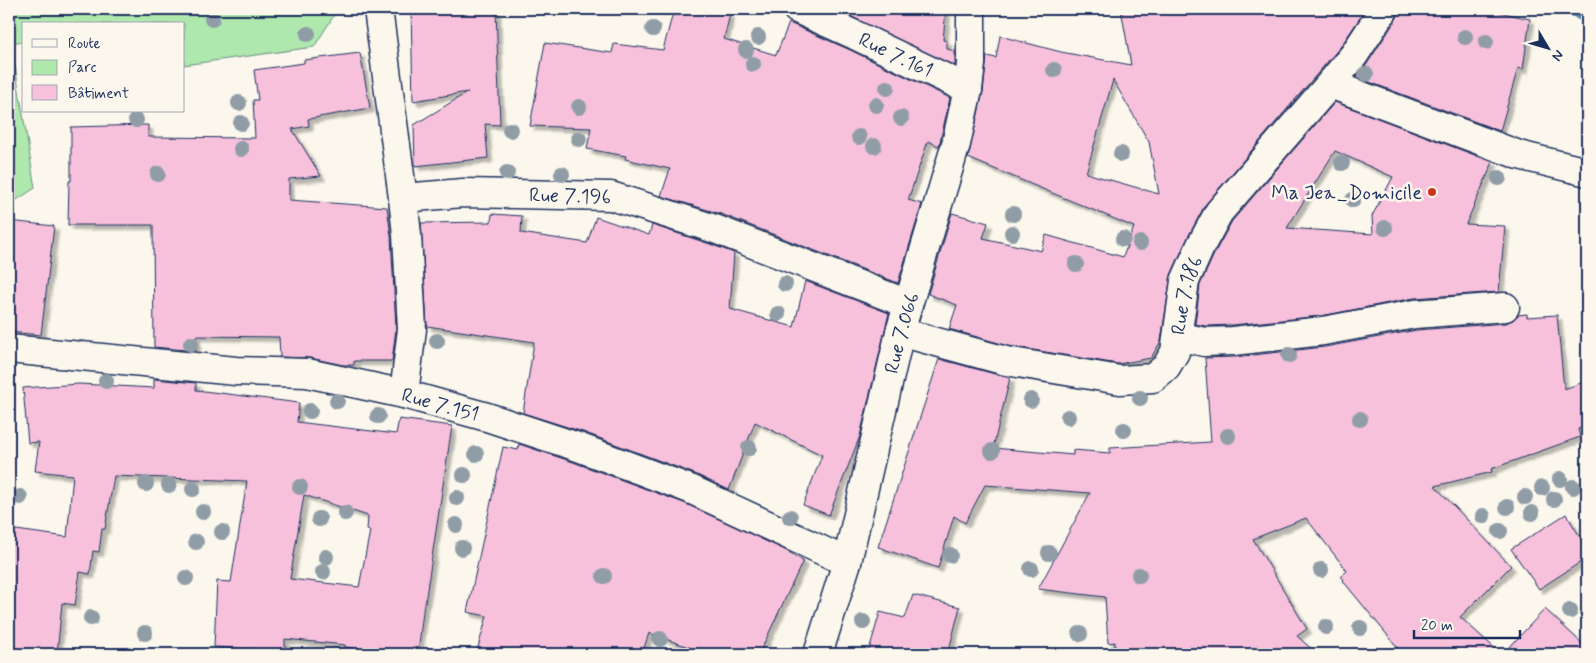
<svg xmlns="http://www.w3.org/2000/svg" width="1596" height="663" font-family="Mynerve,sans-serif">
<defs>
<filter id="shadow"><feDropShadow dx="4.5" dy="4.5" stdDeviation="1" flood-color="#0004"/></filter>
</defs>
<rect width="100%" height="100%" fill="#fbf7ec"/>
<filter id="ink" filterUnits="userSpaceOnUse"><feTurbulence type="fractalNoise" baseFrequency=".02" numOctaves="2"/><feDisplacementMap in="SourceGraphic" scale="10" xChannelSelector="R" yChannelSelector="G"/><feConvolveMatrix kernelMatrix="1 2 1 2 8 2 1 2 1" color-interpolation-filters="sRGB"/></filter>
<g filter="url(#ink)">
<path fill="#afe8ac" stroke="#658c85" d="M9,9H338L314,47L184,65V24H24V43L11,41L35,188L9,205Z"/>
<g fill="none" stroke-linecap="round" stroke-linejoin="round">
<path stroke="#598eae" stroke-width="11" d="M1564,9L1576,12L1587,19"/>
</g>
<path fill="#f7c1dc" stroke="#1b2f5e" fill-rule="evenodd" filter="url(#shadow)" d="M411,9H496L500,125L485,124L488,158L415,166L414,125L468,92L413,101Z
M674,9H711L730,14L724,39L776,55L789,23L848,49L950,98L939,146L928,141L908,200L922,204L898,283L721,214L661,196L670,169L625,159L626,156L587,149L591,128L530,126L545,43L612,53L614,44L663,50Z
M850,9H946L943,40L947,41V49L955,51V66L850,16Z
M1121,9H1366L1341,46L1205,205L1187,239L1171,275L1161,341L1151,358L1118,364L1009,346L949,329L957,305L928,294L952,213L988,223L983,238L1041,251L1046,235L1123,257L1134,227L968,158L983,92L987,56L996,58L1000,36L1061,52L1131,65ZM1113,80L1149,142L1159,194L1086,173Z
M1399,9H1486L1530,19L1523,69L1518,68L1500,131L1356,77L1367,64L1397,18Z
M360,53L370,108L308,119L309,126L292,129L321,176L289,179V200L387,207L391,236L396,328L392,361H354V365H343L310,358L280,357L279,337L196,336V351L154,347L153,225H68L69,181H71V127L148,125V137L255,138L253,100H258L254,70L304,63V60Z
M1335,102L1493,162L1466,224L1505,226L1499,292L1414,298L1321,316L1232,325L1206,326L1195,324L1200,285L1215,252L1232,221ZM1335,151L1393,177L1372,216L1373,234L1287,228Z
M492,214L522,216L521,233L587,243L596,217L649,235L652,225L710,244L734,253L730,309L794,327L805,281L889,313L860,436L829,515L803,505L822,455L755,422L729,490L695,474L583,432L523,413L534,342L427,326L421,223L491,222Z
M9,221L54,226L41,335L9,332Z
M1527,314V317L1557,315L1564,389L1587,381V426L1578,429L1580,437L1491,469L1492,472L1435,486L1511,566L1460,617L1501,654H1403L1343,581L1344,580L1341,576L1347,571L1306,518L1253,539L1307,629L1297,636L1317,654H1115V642L1108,643L1105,597L1038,589L1090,493L985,485L965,523L954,516L938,568L878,547L939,359L1010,378L993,448L1073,455V450L1110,453V448L1211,442L1205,358L1235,357L1325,347L1417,330L1506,323L1513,320L1518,315Z
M154,379L196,383V390L299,403L297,422L396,434L399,419L452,426L425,603H424L418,654H407L345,647V645L285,639V651L214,647L217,581L231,582L247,481L114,476L105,529H102L99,552L93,551L90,574L80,572L75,605L62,603L57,654H40L9,651V529L67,537L73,475L35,471L39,442L28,443L23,388L79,384L154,388ZM304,495L368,516L367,530L370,531L359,587L290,579Z
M519,444L573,462L684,503L785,550L803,561L759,654H708L649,633L642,654H476L487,616L467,612L503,447L518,450Z
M1566,514L1587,548V558L1539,589L1511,549Z
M913,595L960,607L948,654H868L880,612L905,618Z
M1545,609L1587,648V654H1503Z"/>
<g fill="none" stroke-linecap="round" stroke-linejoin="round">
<g stroke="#1b2f5e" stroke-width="31">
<g id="minor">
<path id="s1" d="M378,9L403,198L463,193L611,196L715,229L908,304"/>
<path id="s2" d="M797,9L855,35L968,89"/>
<path d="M1330,84L1519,155L1587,172"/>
<path d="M403,198L407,235L412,329L404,394"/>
<path id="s3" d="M900,332L1006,361L1120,380L1153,378L1166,367L1175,352L1185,281L1201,245L1219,212L1330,84L1354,55L1384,9"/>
<path d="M1178,336L1204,342L1233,341L1323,331L1415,314L1505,307"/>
<path id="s4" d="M9,349L236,371L307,373L404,394L487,417L578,447L690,489L847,562"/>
<path id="s5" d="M818,654L847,562L900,332L956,144L968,89L971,64V9"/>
</g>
</g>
<use href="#minor" stroke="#fbf7ec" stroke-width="28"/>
</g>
<g fill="#909da7">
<circle cx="212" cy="19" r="8"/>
<circle cx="653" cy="29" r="8"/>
<circle cx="308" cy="34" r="8"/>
<circle cx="758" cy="37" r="8"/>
<circle cx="1465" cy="37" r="8"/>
<circle cx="1486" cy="42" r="8"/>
<circle cx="746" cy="50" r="8"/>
<circle cx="753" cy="64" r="8"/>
<circle cx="1054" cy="70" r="8"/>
<circle cx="1366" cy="74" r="8"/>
<circle cx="887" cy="88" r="8"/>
<circle cx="239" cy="103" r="8"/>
<circle cx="876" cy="105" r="8"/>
<circle cx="579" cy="107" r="8"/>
<circle cx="901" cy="118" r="8"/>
<circle cx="136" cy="120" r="8"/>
<circle cx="241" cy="123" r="8"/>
<circle cx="510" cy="130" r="8"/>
<circle cx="859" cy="137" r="8"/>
<circle cx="579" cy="139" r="8"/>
<circle cx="874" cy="146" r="8"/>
<circle cx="241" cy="149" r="8"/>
<circle cx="1121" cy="154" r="8"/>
<circle cx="1342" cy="163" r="8"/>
<circle cx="507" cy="173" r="8"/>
<circle cx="158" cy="174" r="8"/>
<circle cx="562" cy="174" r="8"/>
<circle cx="1499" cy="178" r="8"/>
<circle cx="1353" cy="200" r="8"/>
<circle cx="1013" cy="214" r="8"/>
<circle cx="1385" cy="228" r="8"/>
<circle cx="1012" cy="233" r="8"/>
<circle cx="1123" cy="239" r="8"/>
<circle cx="1140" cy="243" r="8"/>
<circle cx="1076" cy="264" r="8"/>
<circle cx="785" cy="284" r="8"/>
<circle cx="778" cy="314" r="8"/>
<circle cx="437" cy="341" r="8"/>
<circle cx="191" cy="344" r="8"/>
<circle cx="1289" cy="355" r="8"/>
<circle cx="106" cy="381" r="8"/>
<circle cx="1140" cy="398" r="8"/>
<circle cx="1031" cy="400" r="8"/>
<circle cx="337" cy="401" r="8"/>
<circle cx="310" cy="411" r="8"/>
<circle cx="378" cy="416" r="8"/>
<circle cx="1068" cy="417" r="8"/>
<circle cx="1360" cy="419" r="8"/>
<circle cx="1124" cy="430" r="8"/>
<circle cx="1228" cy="436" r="8"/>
<circle cx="749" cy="448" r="8"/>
<circle cx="992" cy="451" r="8"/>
<circle cx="476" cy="454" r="8"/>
<circle cx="464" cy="475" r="8"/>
<circle cx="1560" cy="479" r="8"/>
<circle cx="146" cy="484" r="8"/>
<circle cx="169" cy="485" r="8"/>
<circle cx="300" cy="487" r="8"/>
<circle cx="1573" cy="487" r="8"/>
<circle cx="1542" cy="488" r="8"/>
<circle cx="193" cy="489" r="8"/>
<circle cx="20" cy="497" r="8"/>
<circle cx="1525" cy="497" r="8"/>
<circle cx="457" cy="498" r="8"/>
<circle cx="1554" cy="499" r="8"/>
<circle cx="1507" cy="507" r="8"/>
<circle cx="203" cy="512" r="8"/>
<circle cx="345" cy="513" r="8"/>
<circle cx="1532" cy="513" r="8"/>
<circle cx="1483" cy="516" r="8"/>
<circle cx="790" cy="517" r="8"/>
<circle cx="319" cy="519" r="8"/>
<circle cx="456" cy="525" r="8"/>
<circle cx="1500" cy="531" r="8"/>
<circle cx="222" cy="532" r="8"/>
<circle cx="196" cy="542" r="8"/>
<circle cx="462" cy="548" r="8"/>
<circle cx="1049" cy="553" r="8"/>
<circle cx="950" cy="555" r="8"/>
<circle cx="326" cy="557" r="8"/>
<circle cx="1031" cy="569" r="8"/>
<circle cx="1321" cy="570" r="8"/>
<circle cx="323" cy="572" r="8"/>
<circle cx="1139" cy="575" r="8"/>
<circle cx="604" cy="576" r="8"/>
<circle cx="186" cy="578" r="8"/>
<circle cx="1570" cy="611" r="8"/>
<circle cx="91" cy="618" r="8"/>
<circle cx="863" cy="622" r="8"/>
<circle cx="1326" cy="627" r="8"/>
<circle cx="1360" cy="628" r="8"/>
<circle cx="145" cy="633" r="8"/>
<circle cx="1080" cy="634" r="8"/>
<circle cx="660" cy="639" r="8"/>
</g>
</g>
<circle fill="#c8321e" stroke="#fbf7ec" stroke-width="2" cx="1432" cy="192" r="5"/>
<g text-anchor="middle" stroke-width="5" stroke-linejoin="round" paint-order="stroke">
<g font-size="20" fill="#1b2f5e" stroke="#fbf7ec">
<text dy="7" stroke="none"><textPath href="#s2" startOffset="109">Rue 7.161</textPath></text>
<text dy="7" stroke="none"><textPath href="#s1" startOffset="358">Rue 7.196</textPath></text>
<text dy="7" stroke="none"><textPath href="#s3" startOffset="351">Rue 7.186</textPath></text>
<text dy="7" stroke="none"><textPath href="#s5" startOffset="332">Rue 7.066</textPath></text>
<text dy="7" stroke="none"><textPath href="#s4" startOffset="436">Rue 7.151</textPath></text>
</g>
<g font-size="20" fill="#1b2f5e" stroke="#fbf7ec" text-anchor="end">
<text x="1422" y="199">Ma Jea_Domicile</text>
</g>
</g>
<rect width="1596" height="663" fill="none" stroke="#fbf7ec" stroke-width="30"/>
<rect x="15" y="15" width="1566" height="633" fill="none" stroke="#1b2f5e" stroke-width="2" filter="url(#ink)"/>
<rect x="22" y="22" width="162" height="90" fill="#fbf7ec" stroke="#a1a7b3"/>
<rect x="32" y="39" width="25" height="8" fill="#fbf7ec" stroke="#a1a7b3"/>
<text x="68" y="48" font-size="15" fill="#1b2f5e">Route</text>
<rect x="32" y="60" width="25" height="15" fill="#afe8ac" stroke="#a1a7b3"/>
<text x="68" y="72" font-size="15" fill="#1b2f5e">Parc</text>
<rect x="32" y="85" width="25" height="15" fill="#f7c1dc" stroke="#a1a7b3"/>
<text x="68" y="98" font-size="15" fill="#1b2f5e">Bâtiment</text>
<g transform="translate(1548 48) rotate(128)" stroke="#fbf7ec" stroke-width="4" paint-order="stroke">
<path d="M0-4L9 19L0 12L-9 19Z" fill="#1b2f5e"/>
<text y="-8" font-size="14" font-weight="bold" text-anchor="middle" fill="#1b2f5e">N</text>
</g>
<path d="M1414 630v8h106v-8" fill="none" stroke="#1b2f5e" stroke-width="2.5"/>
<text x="1421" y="630" font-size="15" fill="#1b2f5e" stroke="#fbf7ec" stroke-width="4" paint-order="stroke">20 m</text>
</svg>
